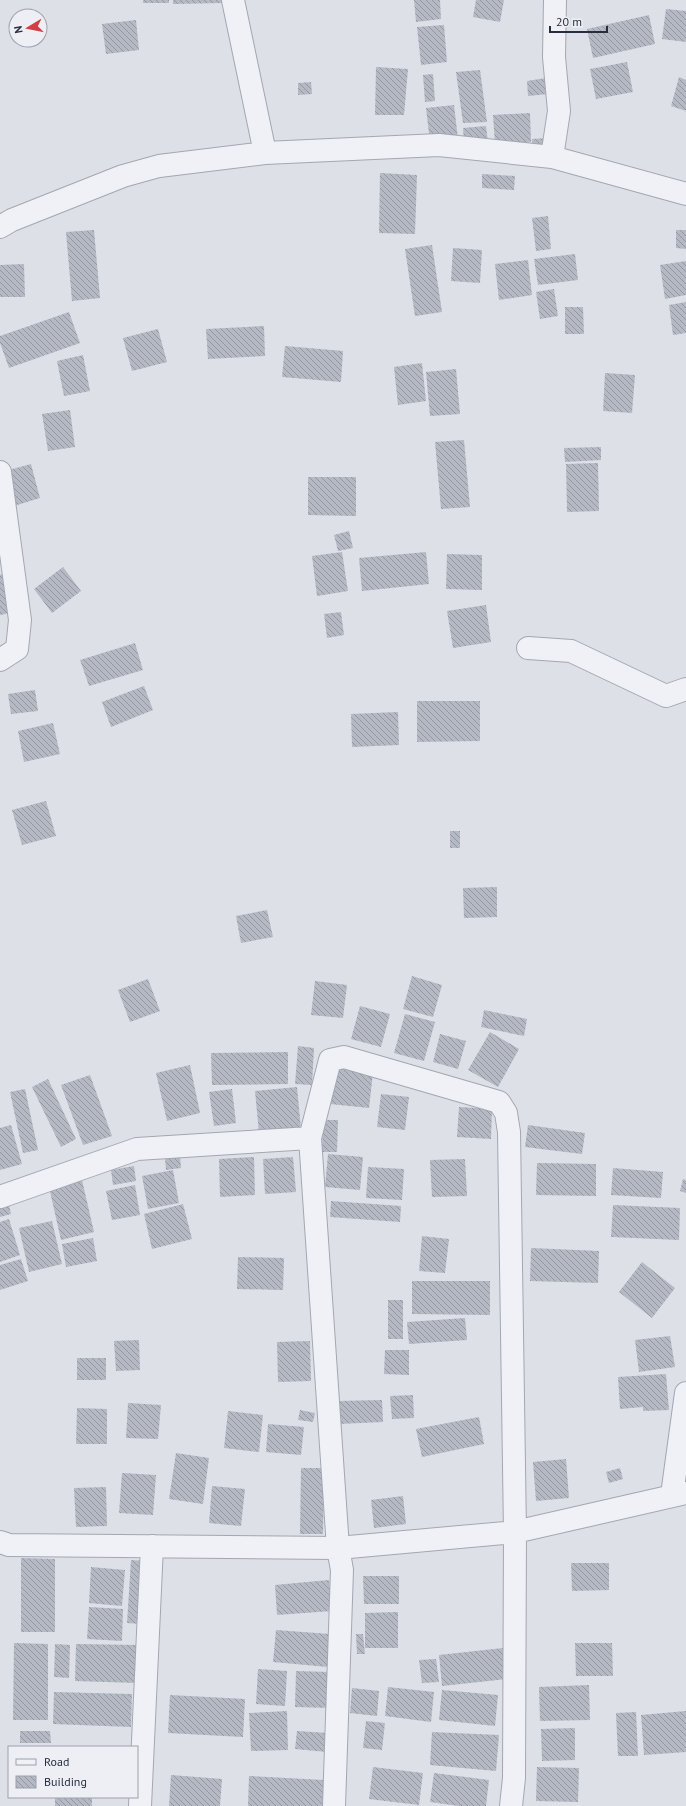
<svg xmlns="http://www.w3.org/2000/svg" width="686" height="1806" font-family="'PT Sans',sans-serif">
<defs>
<pattern id="building-back-hatch" width="6" height="6" patternUnits="userSpaceOnUse"><rect width="6" height="6" fill="#b4b9c4"/><path d="M-1 5l2 2M0 0l6 6M5-1l2 2" fill="none" stroke="#9297a1"/></pattern>
</defs>
<rect width="100%" height="100%" fill="#dde0e7"/>
<path fill="url(#building-back-hatch)" d="M143,0H169V3H143Z
M173,0H222V3L173,4Z
M414,0H440L441,19L416,22Z
M476,0H504L500,22L473,17Z
M666,9L686,11V42L662,39Z
M649,15L655,44L593,58L587,29Z
M136,20L139,50L106,54L102,24Z
M444,25L447,62L421,65L417,27Z
M627,62L633,92L596,99L590,69Z
M376,67L408,69L404,115H375Z
M480,70L487,122L463,123L456,72Z
M433,74L435,101L425,102L423,75Z
M679,77L686,80V111L671,106Z
M546,78L548,94L528,96L527,81Z
M311,82L312,94L298,95V83Z
M454,105L458,139L430,142L426,108Z
M530,113L531,142L495,144L493,115Z
M486,126L488,142L464,144L463,128Z
M548,138L549,148L533,150L532,139Z
M380,173L417,175L415,234L379,233Z
M482,174L515,176L514,190L482,188Z
M548,216L551,249L536,251L532,218Z
M94,230L100,298L72,301L66,232Z
M676,230H686V249L676,248Z
M432,245L442,312L415,316L405,249Z
M453,248L482,250L480,283L451,281Z
M575,254L578,280L538,285L534,259Z
M528,260L532,295L499,300L495,264Z
M686,261V295L665,299L660,265Z
M24,264L25,297H0V265Z
M554,289L558,316L540,319L536,292Z
M686,302V333L673,335L669,305Z
M565,307H583L584,334H565Z
M69,312L80,343L9,368L0,343V336Z
M264,326L265,356L208,359L206,329Z
M158,329L167,362L132,371L123,338Z
M285,346L343,351L341,382L282,377Z
M83,355L90,391L64,396L57,361Z
M422,363L426,401L398,405L394,367Z
M456,369L460,414L430,416L426,372Z
M605,373L635,375L632,413L603,411Z
M70,410L75,447L48,451L42,414Z
M464,440L470,507L441,509L435,442Z
M601,447V460L565,462L564,448Z
M598,463L599,511L567,512L566,464Z
M31,464L40,498L14,506L5,471Z
M308,477H356V516L308,515Z
M349,531L353,548L338,551L334,535Z
M342,552L348,591L317,596L312,556Z
M426,552L429,584L362,591L359,558Z
M447,554L482,555V590L446,589Z
M63,567L81,591L52,613L34,589Z
M2,574L10,613L0,615V575Z
M486,605L491,642L453,648L447,611Z
M341,612L344,635L327,638L324,614Z
M135,643L143,670L89,686L80,660Z
M144,686L153,710L111,727L102,702Z
M35,690L38,711L11,714L8,694Z
M417,701H480V741L417,742Z
M398,712L399,745L352,747L351,714Z
M53,723L60,754L24,762L18,731Z
M46,801L56,836L22,845L12,810Z
M450,831H460V848H450Z
M497,887V917L464,918L463,888Z
M267,910L273,937L241,943L236,916Z
M412,976L442,985L433,1017L403,1009Z
M148,979L160,1011L130,1022L118,990Z
M315,981L347,985L343,1018L311,1015Z
M360,1006L390,1014L381,1047L351,1039Z
M484,1010L527,1019L524,1036L481,1027Z
M405,1014L435,1022L424,1061L394,1053Z
M490,1032L519,1049L498,1087L468,1070Z
M440,1034L466,1041L458,1069L433,1062Z
M298,1046L314,1048L312,1085L295,1084Z
M288,1052V1084L212,1085L211,1053Z
M190,1065L200,1113L167,1121L156,1073Z
M334,1068L373,1073L369,1108L330,1104Z
M90,1075L112,1136L83,1145L61,1085Z
M48,1079L76,1139L61,1147L32,1087Z
M297,1087L301,1129L259,1133L255,1091Z
M25,1089L38,1150L23,1153L10,1092Z
M232,1089L236,1123L214,1126L209,1092Z
M381,1094L409,1097L405,1130L377,1127Z
M459,1107L492,1109L491,1139L457,1137Z
M323,1120H338L337,1152H322Z
M11,1125L22,1164L0,1170V1128Z
M528,1125L585,1133L582,1154L525,1147Z
M328,1154L363,1157L360,1190L325,1187Z
M180,1156L181,1168L166,1170L165,1158Z
M254,1157L255,1195L220,1197L219,1159Z
M293,1157L296,1192L265,1194L263,1159Z
M465,1159L467,1196L432,1197L430,1160Z
M537,1163L596,1164V1196L536,1195Z
M134,1166L136,1181L113,1185L111,1170Z
M368,1167L404,1169L402,1200L366,1198Z
M613,1168L663,1172L661,1198L611,1195Z
M173,1170L179,1203L148,1209L142,1176Z
M683,1179L686,1180V1193L680,1191Z
M82,1180L94,1232L61,1240L49,1187Z
M135,1185L140,1215L112,1220L106,1191Z
M8,1201L11,1214L0,1217V1204Z
M331,1201L401,1206L400,1222L330,1217Z
M183,1204L192,1239L152,1249L144,1214Z
M613,1205L680,1208L679,1240L611,1237Z
M9,1219L20,1255L0,1262V1222Z
M52,1221L62,1264L29,1272L19,1228Z
M422,1236L449,1239L445,1273L419,1271Z
M93,1238L97,1261L66,1267L62,1244Z
M531,1248L599,1251L598,1283L530,1281Z
M238,1257L284,1258L283,1290L237,1289Z
M21,1259L28,1281L0,1290V1265Z
M642,1262L675,1288L652,1318L619,1292Z
M412,1281H490V1315L412,1314Z
M388,1300H403V1339H388Z
M465,1318L467,1340L409,1344L407,1322Z
M670,1336L675,1367L639,1372L635,1340Z
M139,1340L140,1370L116,1371L114,1341Z
M310,1341L311,1381L278,1382L277,1342Z
M385,1350H409V1375L384,1374Z
M77,1358H106V1380H77Z
M666,1374L669,1410L643,1411V1407L620,1409L618,1377Z
M413,1395L414,1418L392,1419L390,1396Z
M382,1400L383,1422L339,1424L338,1401Z
M128,1403L161,1405L158,1439L126,1438Z
M77,1408L107,1409V1444H76Z
M300,1410L315,1413L313,1422L298,1420Z
M228,1411L263,1415L259,1452L224,1448Z
M479,1417L484,1444L422,1457L416,1429Z
M268,1424L304,1427L301,1455L266,1452Z
M176,1453L209,1458L203,1504L169,1499Z
M566,1459L569,1498L536,1501L533,1462Z
M301,1468H324L323,1534H300Z
M620,1468L623,1479L609,1483L606,1472Z
M122,1473L156,1475L153,1515L119,1513Z
M212,1486L245,1489L241,1526L209,1523Z
M106,1487L107,1526L76,1527L74,1488Z
M403,1496L406,1524L374,1528L371,1500Z
M21,1558L55,1559V1632H21Z
M131,1560L145,1561L141,1624L127,1623Z
M571,1563H609V1590L572,1591Z
M91,1567L125,1570L122,1606L89,1603Z
M363,1576H399V1604H364Z
M329,1580L332,1611L277,1615L275,1585Z
M89,1607L123,1609L122,1641L87,1639Z
M398,1612V1648H365V1613Z
M276,1630L330,1634L328,1667L273,1662Z
M356,1634H363L365,1654H357Z
M14,1643L48,1644V1720H13Z
M575,1643H612L613,1676H576Z
M55,1644L70,1645L69,1678L54,1677Z
M76,1644L138,1645L137,1683L75,1681Z
M503,1648L507,1679L442,1686L439,1655Z
M436,1659L439,1682L422,1683L419,1660Z
M258,1669L287,1671L285,1706L256,1704Z
M296,1671L330,1672V1708L295,1707Z
M589,1685L590,1720L540,1721L539,1687Z
M388,1687L434,1692L431,1722L385,1716Z
M352,1688L379,1691L377,1716L350,1713Z
M442,1690L498,1695L495,1726L439,1720Z
M54,1692L132,1694L131,1727L53,1724Z
M170,1695L245,1699L243,1737L168,1733Z
M287,1711L288,1750L251,1751L249,1713Z
M686,1711V1752L644,1755L641,1715Z
M636,1712L638,1756H618L616,1713Z
M366,1721L385,1723L382,1750L363,1748Z
M575,1728V1760L542,1761L541,1729Z
M20,1731H50L51,1743H20Z
M297,1731L328,1733L327,1752L295,1749Z
M432,1732L499,1735L496,1771L430,1765Z
M373,1767L423,1773L419,1805L369,1799Z
M537,1767L579,1768L578,1802L536,1801Z
M434,1773L489,1780L486,1806H459L430,1802Z
M171,1775L222,1779L220,1806H169Z
M249,1776L324,1780L322,1806H248Z
M55,1797H92V1806H55Z"/>
<g fill="none" stroke-linecap="round" stroke-linejoin="round">
<g stroke="#a2a7b1" stroke-width="24">
<path id="minor" d="M233,0L265,153
M552,157L559,111L554,57L555,0
M0,227L12,220L123,176L159,166L265,153L439,145L552,157L686,194
M0,472L20,620L17,649L0,660
M528,648L571,651L666,696L686,689
M0,1197L137,1149L310,1138
M672,1495L686,1393
M0,1542L9,1545L338,1548L515,1532L686,1493
M140,1806L152,1546
M334,1806L342,1570L338,1548L310,1138L330,1060L344,1057L499,1102L506,1113L509,1132L515,1532L514,1778L511,1806"/>
</g>
<use href="#minor" stroke="#f0f1f6" stroke-width="22"/>
</g>
<rect x="8" y="1746" width="130" height="52" fill="#edeff5" stroke="#9da1ac"/>
<rect x="16" y="1759" width="20" height="6" fill="#f0f1f6" stroke="#9da1ac"/>
<text x="44" y="1766" font-size="12" fill="#262d3e">Road</text>
<rect x="16" y="1776" width="20" height="12" fill="url(#building-back-hatch)" stroke="#9da1ac"/>
<text x="44" y="1786" font-size="12" fill="#262d3e">Building</text>
<g transform="translate(28 28) rotate(260)"><circle r="19" fill="#edeff5" stroke="#9da1ac"/>
<path d="M0-3L7 15L0 10L-7 15Z" fill="#d13e45"/>
<text y="-6" font-size="11" font-weight="bold" text-anchor="middle" fill="#262d3e">N</text>
</g>
<path d="M550 26v6h57v-6" fill="none" stroke="#262d3e" stroke-width="2"/>
<text x="556" y="26" font-size="12" fill="#262d3e" stroke="#edeff5" stroke-width="3" paint-order="stroke">20 m</text>
</svg>
